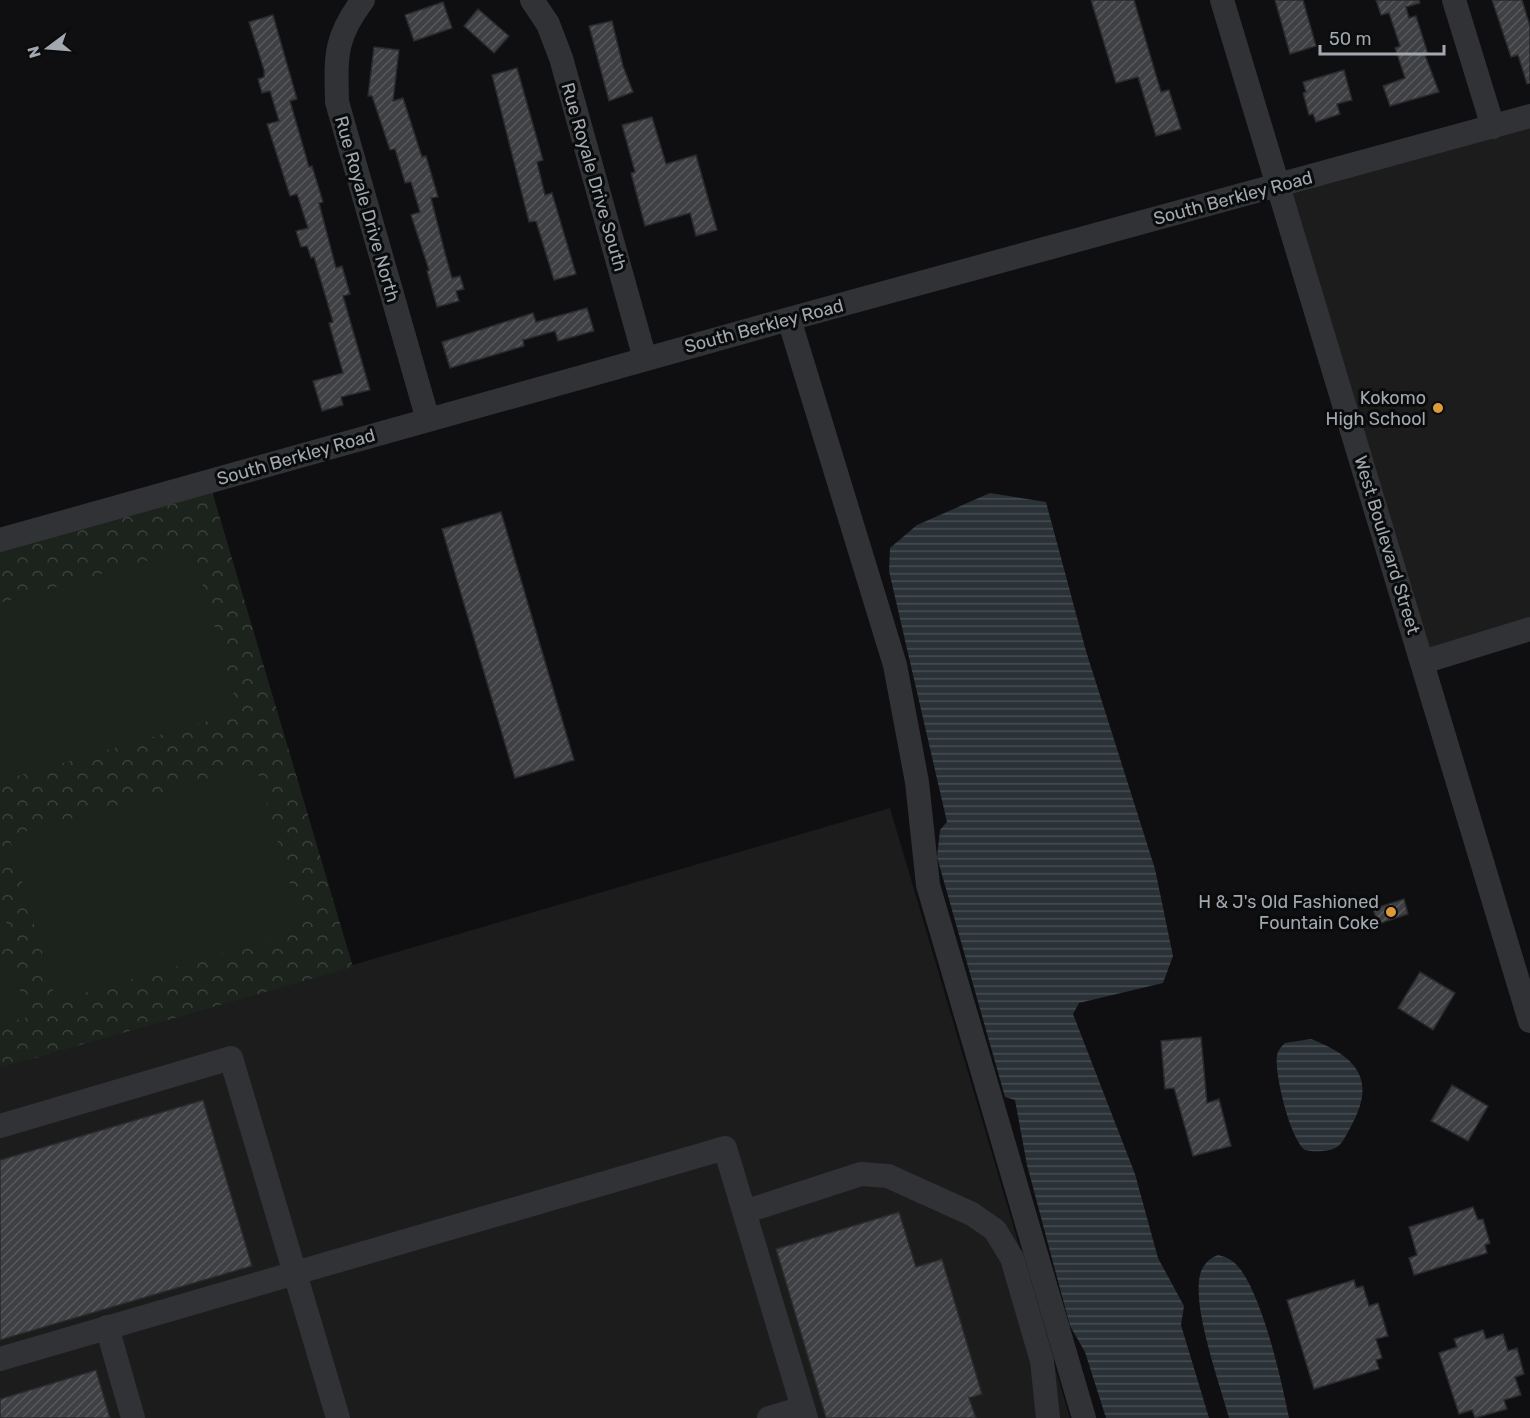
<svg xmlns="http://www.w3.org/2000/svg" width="1530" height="1418" font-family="Rubik,sans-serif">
<defs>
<pattern id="park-crowns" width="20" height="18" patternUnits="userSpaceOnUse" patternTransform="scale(1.5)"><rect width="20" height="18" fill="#1c231d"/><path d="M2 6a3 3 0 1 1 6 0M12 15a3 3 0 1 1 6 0" fill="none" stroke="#3a403b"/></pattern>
<pattern id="water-rules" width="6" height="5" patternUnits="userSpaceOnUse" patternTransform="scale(1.5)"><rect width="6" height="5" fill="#2a3238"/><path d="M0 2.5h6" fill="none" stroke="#464d52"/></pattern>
<pattern id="building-hatch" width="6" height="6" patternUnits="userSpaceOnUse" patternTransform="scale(1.5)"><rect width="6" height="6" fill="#3e4043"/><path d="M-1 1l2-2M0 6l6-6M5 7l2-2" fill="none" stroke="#57595c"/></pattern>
</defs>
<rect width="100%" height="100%" fill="#0f0f11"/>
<path fill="#1c1c1d" d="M1530,116V629L1423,662L1278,186Z
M890,808L1070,1418H0V1068Z"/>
<path fill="url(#park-crowns)" d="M209,481L353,967L0,1068V540Z"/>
<path fill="#1c231d" d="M192,548L239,712L0,781V603Z
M256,766L303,930L56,1001L9,836Z
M0,900L9,931L0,933Z
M9,954L28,1017L0,1025V957Z"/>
<path fill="url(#water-rules)" d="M990,493L1046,502L1086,651L1155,869L1173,956L1163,983L1079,1003L1073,1014L1135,1174L1158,1258L1184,1306L1181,1325L1209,1418H1106L1085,1352L1070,1326L1027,1165L1015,1100L1005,1097L937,857L940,830L947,822L889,571L890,548L917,525Z
M1311,1039C1326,1045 1344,1053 1354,1066C1371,1088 1359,1112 1348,1132C1345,1137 1342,1144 1337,1147C1329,1152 1314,1152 1305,1150C1290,1139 1274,1073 1277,1055C1278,1050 1281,1047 1285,1043Z
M1218,1255C1228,1257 1235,1262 1241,1270C1264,1303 1281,1378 1289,1418H1229C1220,1384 1192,1308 1200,1275C1202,1265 1210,1258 1218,1255Z"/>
<path fill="url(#building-hatch)" stroke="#2a2a2c" stroke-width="1.5" d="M1091,0H1134L1161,92L1169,90L1181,129L1156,136L1138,77L1116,83Z
M1275,0H1303L1316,46L1290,54Z
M1376,0H1419L1420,3L1406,7L1409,18L1416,16L1428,54L1425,55L1439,92L1390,106L1383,86L1405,78L1395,48L1400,46L1389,13L1381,15Z
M1492,0H1522L1530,26V83L1527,84L1518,55L1511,57Z
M443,2L452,28L414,41L405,15Z
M478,9L509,36L494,53L464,26Z
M273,15L297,99L290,101L309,167L312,166L323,202L319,203L336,268L342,266L350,294L343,296L370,390L341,397L343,405L322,411L313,381L343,373L329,323L333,322L314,257L311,258L307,246L301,247L296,231L308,228L297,194L290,196L267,124L279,121L270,91L262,93L258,79L264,77V70L249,22Z
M612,21L623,66L633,92L609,101L589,26Z
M374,47L399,50L393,101L403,98L422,157L426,156L438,197L431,198L445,253L452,278L460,276L464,289L456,291L459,301L437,307L427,271L429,270L411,215L420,212L411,182L405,183L395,149L390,150L372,96H368Z
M517,68L543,160L537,162L545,195L552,193L576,274L554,280L536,221L529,222L492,75Z
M1344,70L1352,100L1337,104L1340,114L1316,122L1313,114L1309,115L1303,93L1306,92L1303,82Z
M652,117L666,164L696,155L717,230L696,236L690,213L645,226L631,173L635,172L622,125Z
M587,308L594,331L558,341L555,331L523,340L524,346L450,368L442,342L533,313L536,322Z
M501,512L574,760L515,778L442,529Z
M1404,899L1408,914L1378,924L1373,909Z
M1420,972L1455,993L1433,1030L1398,1008Z
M1201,1037L1207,1103L1219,1099L1231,1146L1193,1156L1174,1088L1165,1089L1161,1041Z
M1452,1085L1488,1106L1468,1141L1431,1121Z
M203,1100L252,1266L0,1340V1160Z
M1473,1207L1478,1220L1483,1219L1490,1243L1485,1245L1487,1253L1414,1275L1409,1258L1417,1255L1409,1227Z
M899,1212L916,1267L942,1259L982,1394L969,1398L976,1418H826L776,1249Z
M1354,1280L1356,1288L1363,1286L1369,1306L1378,1303L1388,1336L1376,1339L1382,1358L1376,1360L1379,1369L1314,1389L1287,1300Z
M1483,1330L1486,1339L1503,1334L1508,1351L1517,1348L1524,1374L1515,1377L1521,1395L1504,1400L1507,1409L1475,1418L1472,1410L1459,1414L1439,1353L1457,1347L1454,1339Z
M96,1370L110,1418H0V1399Z"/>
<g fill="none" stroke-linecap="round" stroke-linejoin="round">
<path stroke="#313235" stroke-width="24" d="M363,0C334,38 336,57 337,102L428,420
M532,0L548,24L561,58L645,359
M1222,0L1530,1021
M1454,0L1493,127
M789,319L895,665L917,782L928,885L1084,1418
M0,540L789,319L1530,116
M1423,662L1530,629
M0,1126L231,1058L338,1418
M744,1212L861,1174L888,1176L972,1214L995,1230L1012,1258L1042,1361L1048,1418
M107,1327L133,1418
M0,1359L725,1148L806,1418
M769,1418L803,1408"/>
</g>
<g fill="#de9a3a" stroke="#0a0b0b" stroke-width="2">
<circle cx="1438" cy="408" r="6"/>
<circle cx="1391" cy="912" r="6"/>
</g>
<g text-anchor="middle" stroke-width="6" stroke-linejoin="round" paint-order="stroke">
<g font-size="18" fill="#a2a7b0" stroke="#0a0b0b">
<text transform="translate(594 177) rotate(74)" y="6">Rue Royale Drive South</text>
<text transform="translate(1233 198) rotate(-15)" y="6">South Berkley Road</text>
<text transform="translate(367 209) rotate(74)" y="6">Rue Royale Drive North</text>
<text transform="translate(764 326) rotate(-15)" y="6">South Berkley Road</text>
<text transform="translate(296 457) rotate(-16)" y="6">South Berkley Road</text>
<text transform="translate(1387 545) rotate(73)" y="6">West Boulevard Street</text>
</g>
<g font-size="18" fill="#a2a7b0" stroke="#0a0b0b" text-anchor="end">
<text x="1426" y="404">Kokomo<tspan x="1426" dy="21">High School</tspan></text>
<text x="1379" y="908">H &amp; J's Old Fashioned<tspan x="1379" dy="21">Fountain Coke</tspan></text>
</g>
</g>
<g transform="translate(48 48) rotate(254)" stroke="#0a0b0b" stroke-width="4.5" paint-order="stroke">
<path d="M0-4.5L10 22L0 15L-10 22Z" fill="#a2a7b0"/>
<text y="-9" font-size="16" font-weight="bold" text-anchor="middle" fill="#a2a7b0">N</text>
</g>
<path d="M1320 45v9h124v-9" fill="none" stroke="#a2a7b0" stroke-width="3"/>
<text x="1329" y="45" font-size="18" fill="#a2a7b0" stroke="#0a0b0b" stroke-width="4.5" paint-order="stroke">50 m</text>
</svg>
